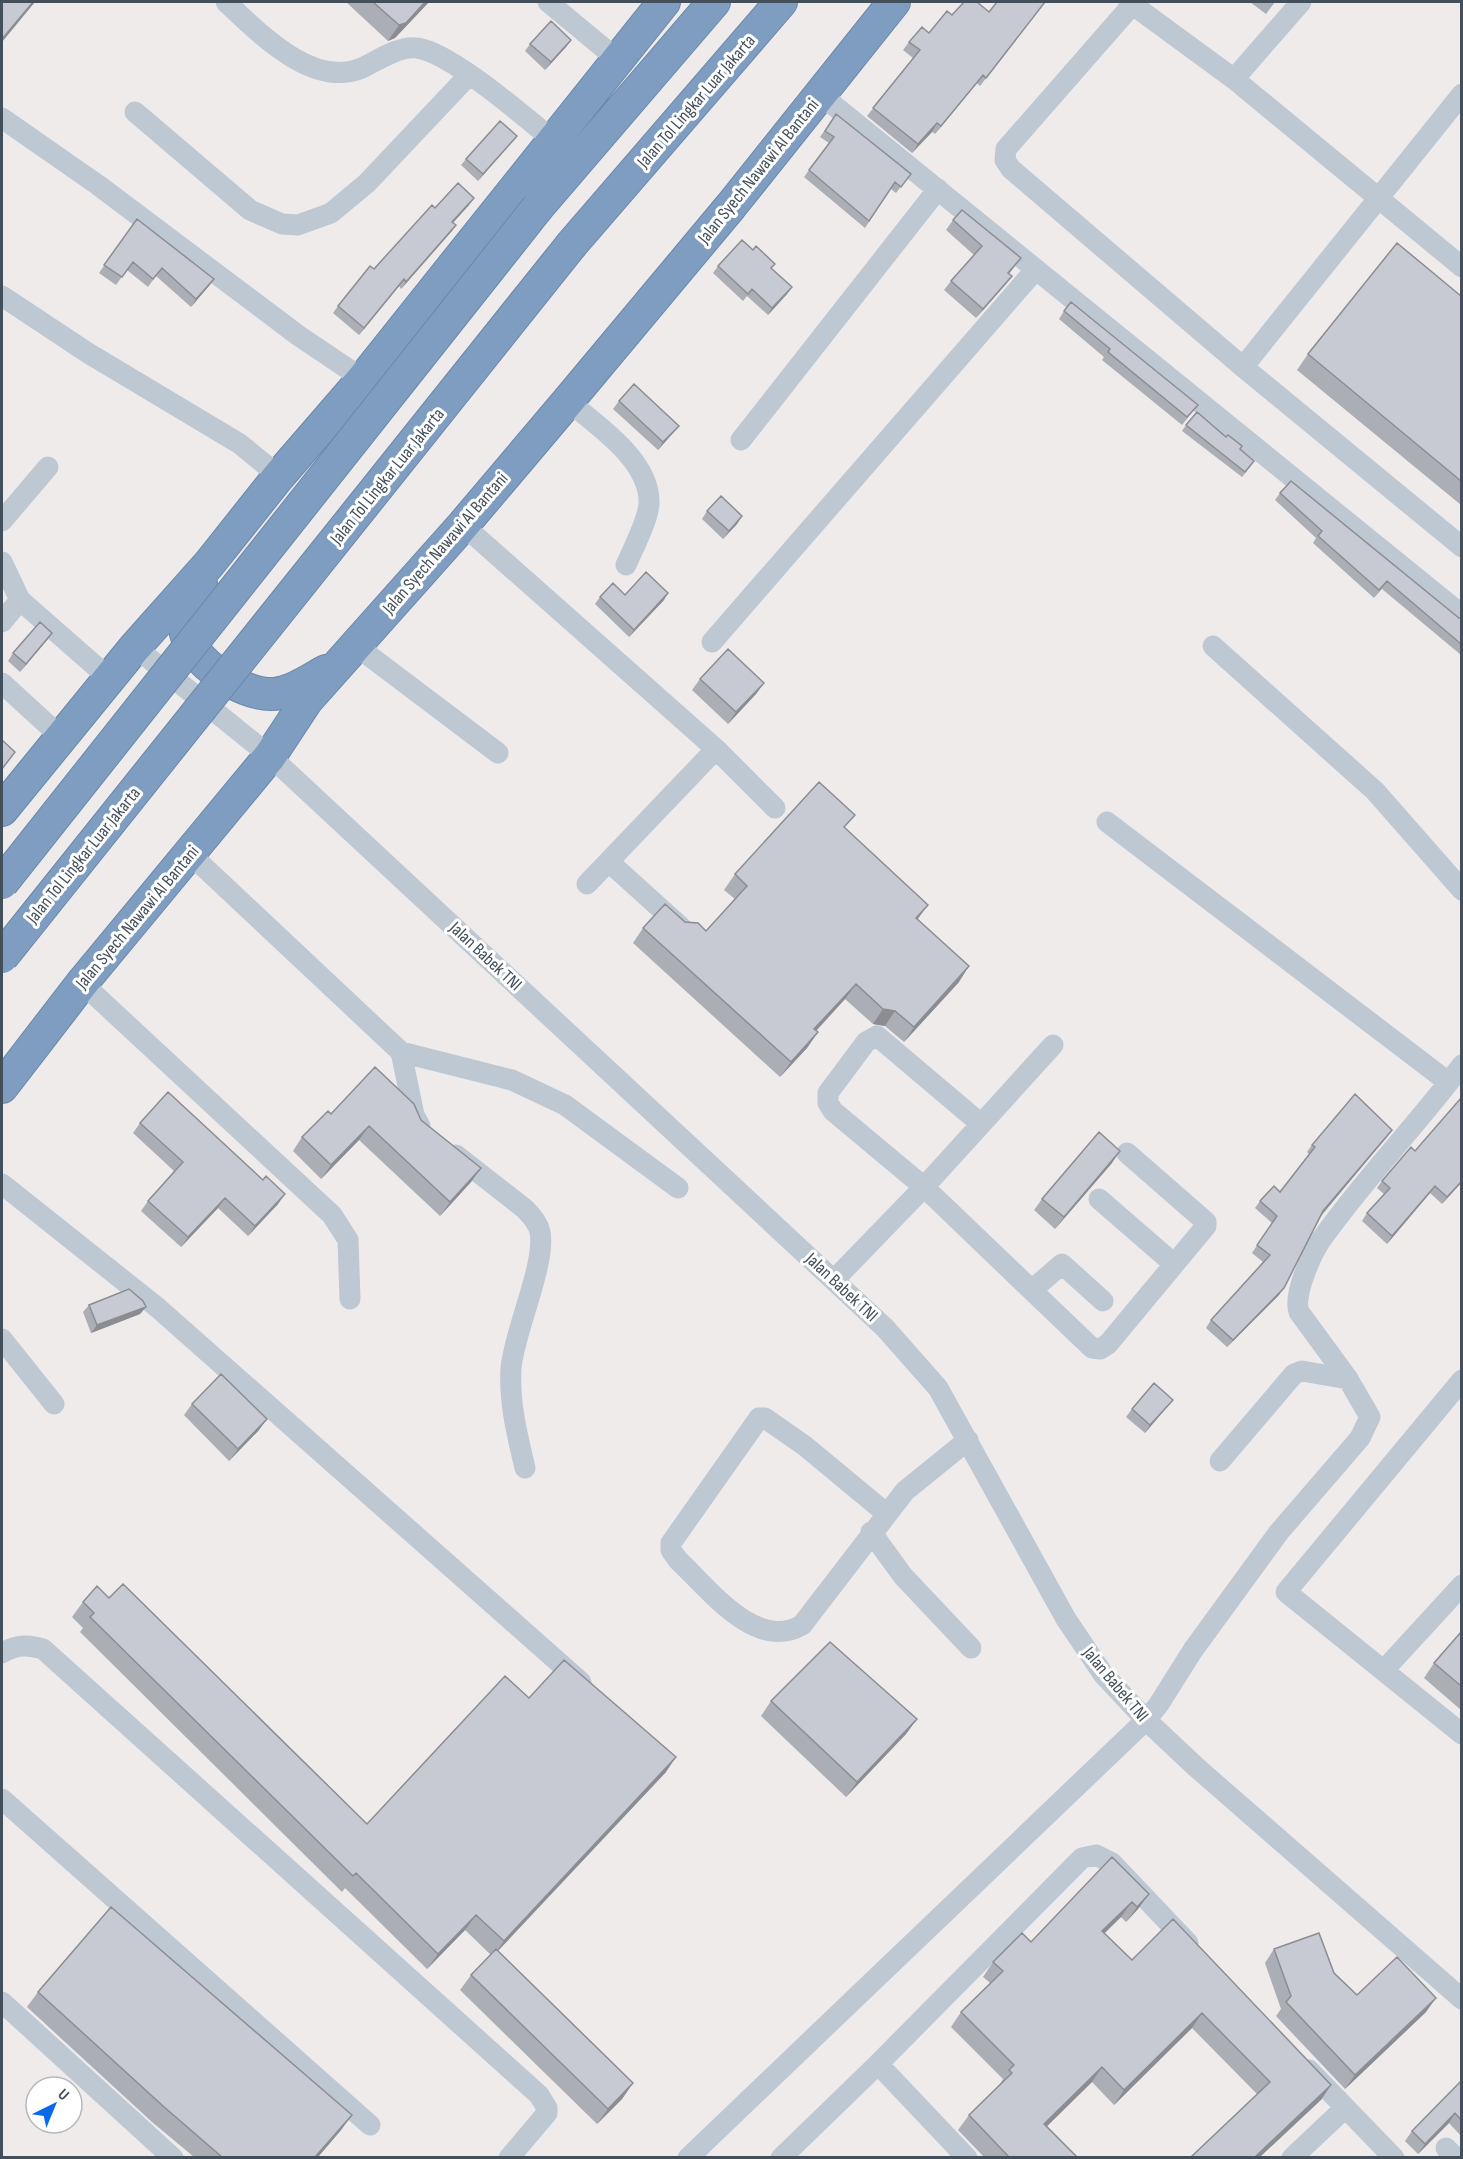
<svg xmlns="http://www.w3.org/2000/svg" width="1463" height="2159" font-family="'Sofia Sans Condensed',sans-serif">
<rect width="100%" height="100%" fill="#efebeb"/>
<g fill="none" stroke-linecap="round" stroke-linejoin="round">
<g stroke="#6988ac" stroke-width="34">
<path id="highway" d="M538,207L714,2
M572,244L781,2
M201,584C196,596 185,613 185,627C186,660 248,701 280,693C296,690 311,679 326,671
M2,810L135,647L209,564L279,476L363,379L664,2
M2,1087L82,983L270,756L307,700L463,525L568,401L731,206L894,2"/>
</g>
<path stroke="#bdc8d3" stroke-width="21" d="M226,2C259,33 313,89 362,68C377,61 400,45 417,48C450,52 525,117 553,140
M548,2L618,60
M1129,2L1234,79L1462,267
M1132,5L1006,149L1005,160L1011,169L1243,367L1462,547
M1234,79L1301,2
M821,95L1462,615
M135,112L250,210L282,224L298,225L331,213L367,183L469,75
M2,118L98,185L299,336L363,379
M2,296L88,353L240,444L279,476
M1243,367L1462,94
M568,401C598,426 651,461 649,504C648,520 633,549 626,565
M741,440L938,189
M2,521L48,467
M463,525L716,749L775,808
M2,562L20,600
M2,622L20,600L110,679
M712,642L1036,269
M355,645L498,753
M1213,646L1375,791L1462,890
M135,647L270,756L885,1328L938,1388L1066,1619L1103,1674L1146,1720L1196,1767L1462,1999
M2,683L62,738
M1107,822L1448,1082
M189,853L401,1052L512,1080L565,1105L678,1188
M609,862L681,927
M587,884L716,749
M82,983L332,1215L348,1240L350,1299
M401,1052L414,1115L420,1126
M981,1124L877,1036L866,1042L828,1093V1103L833,1111L924,1187L1092,1348L1100,1349L1108,1344L1206,1226V1222L1127,1153
M456,1155L525,1209C531,1215 538,1223 540,1232C546,1264 514,1332 511,1368C509,1403 517,1434 525,1468
M2,1184L158,1308L581,1682
M1099,1199L1174,1264
M834,1280L924,1187L1053,1045
M1033,1289L1062,1264L1103,1301
M2,1339L54,1404
M1462,1380L1286,1592L1462,1734
M1220,1461L1294,1374L1302,1371L1348,1379
M887,1514L805,1446L765,1418H759L671,1543V1550L678,1560C709,1589 756,1652 802,1625L905,1491L968,1440
M871,1532L903,1576L971,1648
M2,1653C16,1645 27,1644 43,1649L539,2095L547,2108V2113L509,2158
M1384,1670L1462,1585
M2,1799L370,2125
M2,2002L173,2158
M878,2064L967,2158
M1309,2070L1394,2158
M1446,2148L1456,2158
M688,2158L1146,1720L1159,1704L1193,1650L1279,1532L1360,1438L1370,1417L1348,1379L1299,1312C1293,1295 1311,1255 1321,1240C1364,1179 1417,1125 1462,1065
M781,2158L878,2064L1082,1858L1096,1855L1112,1863L1188,1943
M1292,2158L1345,2108"/>
<use href="#highway" stroke="#7e9dc0" stroke-width="32"/>
<g stroke="#6988ac" stroke-width="34" stroke-linecap="butt">
<path id="highway-bridge" d="M2,883L538,207
M2,957L572,244"/>
</g>
<use href="#highway-bridge" stroke="#7e9dc0" stroke-width="32"/>
</g>
<path fill="#abaeb5" d="M346,2H429L395,38L388,41Z
M997,2H1045L980,86L977,83L935,134L932,132L912,153L867,116L913,58L903,50L909,42L929,33L989,12Z
M1250,2H1275L1266,14Z
M571,40L566,47L545,70L525,51L530,44Z
M836,114L911,174L896,193L891,189L865,228L804,177L829,143L820,137Z
M517,136L478,181L461,165L466,159Z
M469,205L453,223L456,225L451,232L401,289L399,286L359,335L333,313L338,306L374,269L435,208Z
M137,219L214,279L191,307L156,276L148,287L127,270L116,285L99,273Z
M953,220L1021,258L1009,274L1012,276L1005,285L976,318L944,290L951,281L974,255L946,230Z
M718,266L772,269L792,287L787,294L768,315L747,296L743,301L713,273Z
M1461,296V505L1297,370L1308,354Z
M1064,311L1198,405L1182,425L1102,360L1104,357L1059,319Z
M619,401L679,426L673,433L658,450L613,409Z
M1186,425L1240,449L1250,467L1242,477L1182,431Z
M1280,493L1459,618H1461V655L1382,589L1374,598L1313,543L1316,538L1275,500Z
M707,511L742,516L737,524L723,539L702,519Z
M625,595L664,600L629,637L595,604L600,597Z
M52,633L47,640L20,672L8,661L13,653Z
M700,679L764,683L756,694L728,724L692,690Z
M845,829L918,919L959,982L904,1042L885,1026L873,1024L845,999L816,1031L818,1032L807,1048L780,1077L633,943L643,928L685,922L706,931L735,899L724,890L735,874Z
M331,1114L421,1120L481,1168L471,1182L440,1216L359,1140L321,1179L293,1151L302,1137Z
M140,1123L278,1204L248,1236L218,1208L181,1247L141,1211L148,1201L174,1171L133,1133Z
M1392,1130L1322,1215L1279,1295L1227,1347L1206,1328L1211,1320L1263,1262L1252,1253L1272,1223L1255,1208L1260,1201L1280,1192L1309,1154L1307,1152L1312,1145Z
M1415,1151L1461,1183L1442,1204L1430,1193L1387,1244L1362,1221L1367,1213L1384,1194L1377,1188L1382,1181Z
M1112,1163L1055,1229L1034,1210L1042,1199Z
M89,1305L146,1307L140,1314L91,1333L83,1312Z
M192,1404L259,1430L229,1461L184,1415Z
M1167,1407L1145,1433L1126,1417L1132,1409Z
M109,1598L367,1824L529,1698L666,1772L498,1951L633,2083L622,2099L597,2124L460,1990L471,1975L491,1955L465,1930L427,1969L345,1888L342,1892L80,1632L83,1628L72,1617L83,1602Z
M1461,1632V1710L1424,1678L1434,1663Z
M771,1701L917,1719L906,1734L846,1797L761,1716Z
M1149,1894L1138,1909L1126,1922L1121,1917L1104,1934L1132,1960L1321,2100L1257,2094L1192,2028L1114,2105L1092,2082L1047,2126L1077,2157H984L958,2130L969,2115L999,2086L1003,2079L951,2027L961,2012L990,1983L983,1977L993,1962L1031,1942Z
M1274,1949L1357,1995L1426,2012L1345,2089L1276,2016L1281,2009L1265,1963Z
M38,1992L352,2115L341,2130L318,2157H194L152,2122L27,2007Z
M1461,2081V2136L1449,2123L1418,2154L1405,2141L1412,2131Z"/>
<path fill="#8b8d93" d="M33,2H35L2,42V39Z
M425,2H429L395,38L388,41L399,25Z
M571,40L566,47L545,70L551,62Z
M983,75L977,83L935,134L941,126Z
M937,123L932,132L912,153L918,144Z
M517,136L512,142L478,181L483,174Z
M474,198L469,205L447,229L452,222Z
M456,225L451,232L401,289L406,282Z
M1012,276L1005,285L976,318L983,309Z
M214,279L209,286L191,307L196,299Z
M404,279L399,286L359,335L364,328Z
M792,287L787,294L768,315L772,308Z
M679,426L673,433L658,450L663,442Z
M742,516L737,524L723,539L729,531Z
M668,593L664,600L629,637L634,630Z
M52,633L47,640L20,672L26,664Z
M764,683L756,694L728,724L736,712Z
M928,905L917,920L916,918Z
M969,966L959,982L904,1042L914,1027Z
M856,984L845,999L804,1044L814,1029Z
M883,1009L895,1011L885,1026L873,1024Z
M818,1032L807,1048L780,1077L791,1062Z
M369,1126L359,1140L321,1179L331,1165Z
M1392,1130L1387,1137L1318,1219L1323,1211Z
M1120,1151L1112,1163L1055,1229L1064,1217Z
M481,1168L471,1182L440,1216L450,1202Z
M1461,1182V1183L1442,1204L1447,1197Z
M1435,1186L1430,1193L1387,1244L1392,1236Z
M285,1194L278,1204L248,1236L255,1226Z
M225,1198L218,1208L181,1247L188,1237Z
M1284,1288L1279,1295L1227,1347L1233,1340Z
M146,1307L140,1314L91,1333L97,1325Z
M1173,1400L1167,1407L1145,1433L1150,1425Z
M267,1419L259,1430L229,1461L238,1449Z
M917,1719L906,1734L846,1797L857,1782Z
M676,1757L666,1772L493,1956L504,1941Z
M1149,1894L1138,1909L1126,1922L1137,1907Z
M1132,1902L1121,1917L1091,1946L1102,1931Z
M476,1915L465,1930L427,1969L438,1954Z
M1436,1998L1426,2012L1345,2089L1355,2075Z
M1202,2013L1192,2028L1114,2105L1124,2090Z
M1102,2067L1092,2082L1034,2139L1044,2124Z
M633,2083L622,2099L597,2124L608,2109Z
M1331,2085L1321,2100L1260,2157H1255Z
M1455,2113L1449,2123L1418,2154L1425,2144Z
M352,2115L341,2130L318,2157H315Z"/>
<path fill="#c7cad2" stroke="#8b8d93" stroke-width="1.5" d="M2,2H33L2,39Z
M373,2H425L406,23L399,25Z
M964,2H977L989,12L997,2H1045L986,78L983,75L941,126L937,123L918,144L873,108L920,50L909,42L922,27L929,33L947,11L952,15Z
M551,21L571,40L551,62L530,44Z
M836,114L911,174L901,187L895,182L869,221L809,170L834,137L825,131Z
M500,121L517,136L483,174L466,159Z
M458,183L474,198L452,222L456,225L406,282L404,279L364,328L338,306L370,266L374,269L432,205L435,208Z
M962,210L1021,258L1008,273L1012,276L983,309L951,281L982,246L953,220Z
M137,219L214,279L196,299L162,268L153,279L133,262L122,277L104,265Z
M742,240L753,250L756,246L775,264L771,268L792,287L772,308L752,289L748,294L718,266Z
M1397,243L1461,296V481L1308,354Z
M1071,302L1198,405L1187,417L1108,352L1110,349L1064,311Z
M634,384L679,426L663,442L619,401Z
M1197,412L1226,437L1228,435L1242,446L1240,449L1254,461L1245,472L1186,425Z
M1291,481L1459,618H1461V644L1387,581L1379,590L1318,536L1322,531L1280,493Z
M721,496L742,516L729,531L707,511Z
M646,572L668,593L634,630L600,597L613,583L625,595Z
M40,622L52,633L26,664L13,653Z
M728,649L764,683L736,712L700,679Z
M2,740L15,752L2,769Z
M819,782L855,815L844,827L928,905L916,918L969,966L914,1027L895,1011L883,1009L856,984L814,1029L818,1032L791,1062L643,928L665,904L685,922L698,923L706,931L747,886L735,874Z
M375,1067L414,1104L421,1120L481,1168L450,1202L369,1126L331,1165L302,1137L328,1111L331,1114Z
M168,1092L263,1180L266,1176L285,1194L255,1226L225,1198L188,1237L148,1201L183,1162L140,1123Z
M1355,1094L1392,1130L1323,1211L1284,1288L1233,1340L1211,1320L1270,1255L1257,1245L1277,1216L1260,1201L1274,1186L1280,1192L1315,1147L1312,1145Z
M1461,1098V1182L1447,1197L1435,1186L1392,1236L1367,1213L1390,1188L1382,1181L1411,1147L1415,1151Z
M1099,1132L1120,1151L1064,1217L1042,1199Z
M129,1289L143,1301L146,1307L97,1325L89,1305Z
M221,1374L267,1419L238,1449L192,1404Z
M1154,1383L1173,1400L1150,1425L1132,1409Z
M123,1584L367,1824L505,1676L529,1698L564,1660L676,1757L504,1941L476,1915L438,1954L356,1873L353,1876L90,1617L94,1613L83,1602L97,1586L109,1598Z
M1461,1632V1686L1434,1663Z
M830,1642L917,1719L857,1782L771,1701Z
M1112,1857L1149,1894L1137,1907L1132,1902L1102,1931L1132,1960L1173,1919L1331,2085L1255,2157H1191L1270,2082L1202,2013L1124,2090L1102,2067L1044,2124L1077,2157H1009L969,2115L1012,2073L1009,2070L1014,2065L961,2012L1003,1971L993,1962L1022,1933L1031,1942Z
M111,1907L352,2115L315,2157H222L163,2106L38,1992Z
M1319,1933L1334,1973L1357,1995L1397,1957L1436,1998L1355,2075L1286,2002L1291,1996L1274,1949Z
M496,1949L633,2083L608,2109L471,1975Z
M1461,2081V2120L1455,2113L1425,2144L1412,2131Z"/>
<g text-anchor="middle" stroke-width="6" stroke-linejoin="round" paint-order="stroke">
<g font-size="18" fill="#434f5b" stroke="#fff">
<text transform="translate(696 101) rotate(-49)" y="6">Jalan Tol Lingkar Luar Jakarta</text>
<text transform="translate(758 171) rotate(-51)" y="6">Jalan Syech Nawawi Al Bantani</text>
<text transform="translate(387 476) rotate(-51)" y="6">Jalan Tol Lingkar Luar Jakarta</text>
<text transform="translate(445 543) rotate(-49)" y="6">Jalan Syech Nawawi Al Bantani</text>
<text transform="translate(83 855) rotate(-51)" y="6">Jalan Tol Lingkar Luar Jakarta</text>
<text transform="translate(137 917) rotate(-50)" y="6">Jalan Syech Nawawi Al Bantani</text>
<text transform="translate(486 956) rotate(43)" y="6">Jalan Babek TNI</text>
<text transform="translate(842 1287) rotate(43)" y="6">Jalan Babek TNI</text>
<text transform="translate(1116 1684) rotate(50)" y="6">Jalan Babek TNI</text>
</g>
</g>
<rect width="1463" height="2159" fill="none" stroke="#434f5b" stroke-width="6"/>
<g transform="translate(54 2105) rotate(43)"><circle r="28" fill="#ffffff" stroke="#b4b9bd" stroke-width="1.5"/>
<path d="M0-4.5L10 22L0 15L-10 22Z" fill="#0869ec"/>
<text y="-9" font-size="16" font-weight="bold" text-anchor="middle" fill="#434f5b">U</text>
</g>
</svg>
